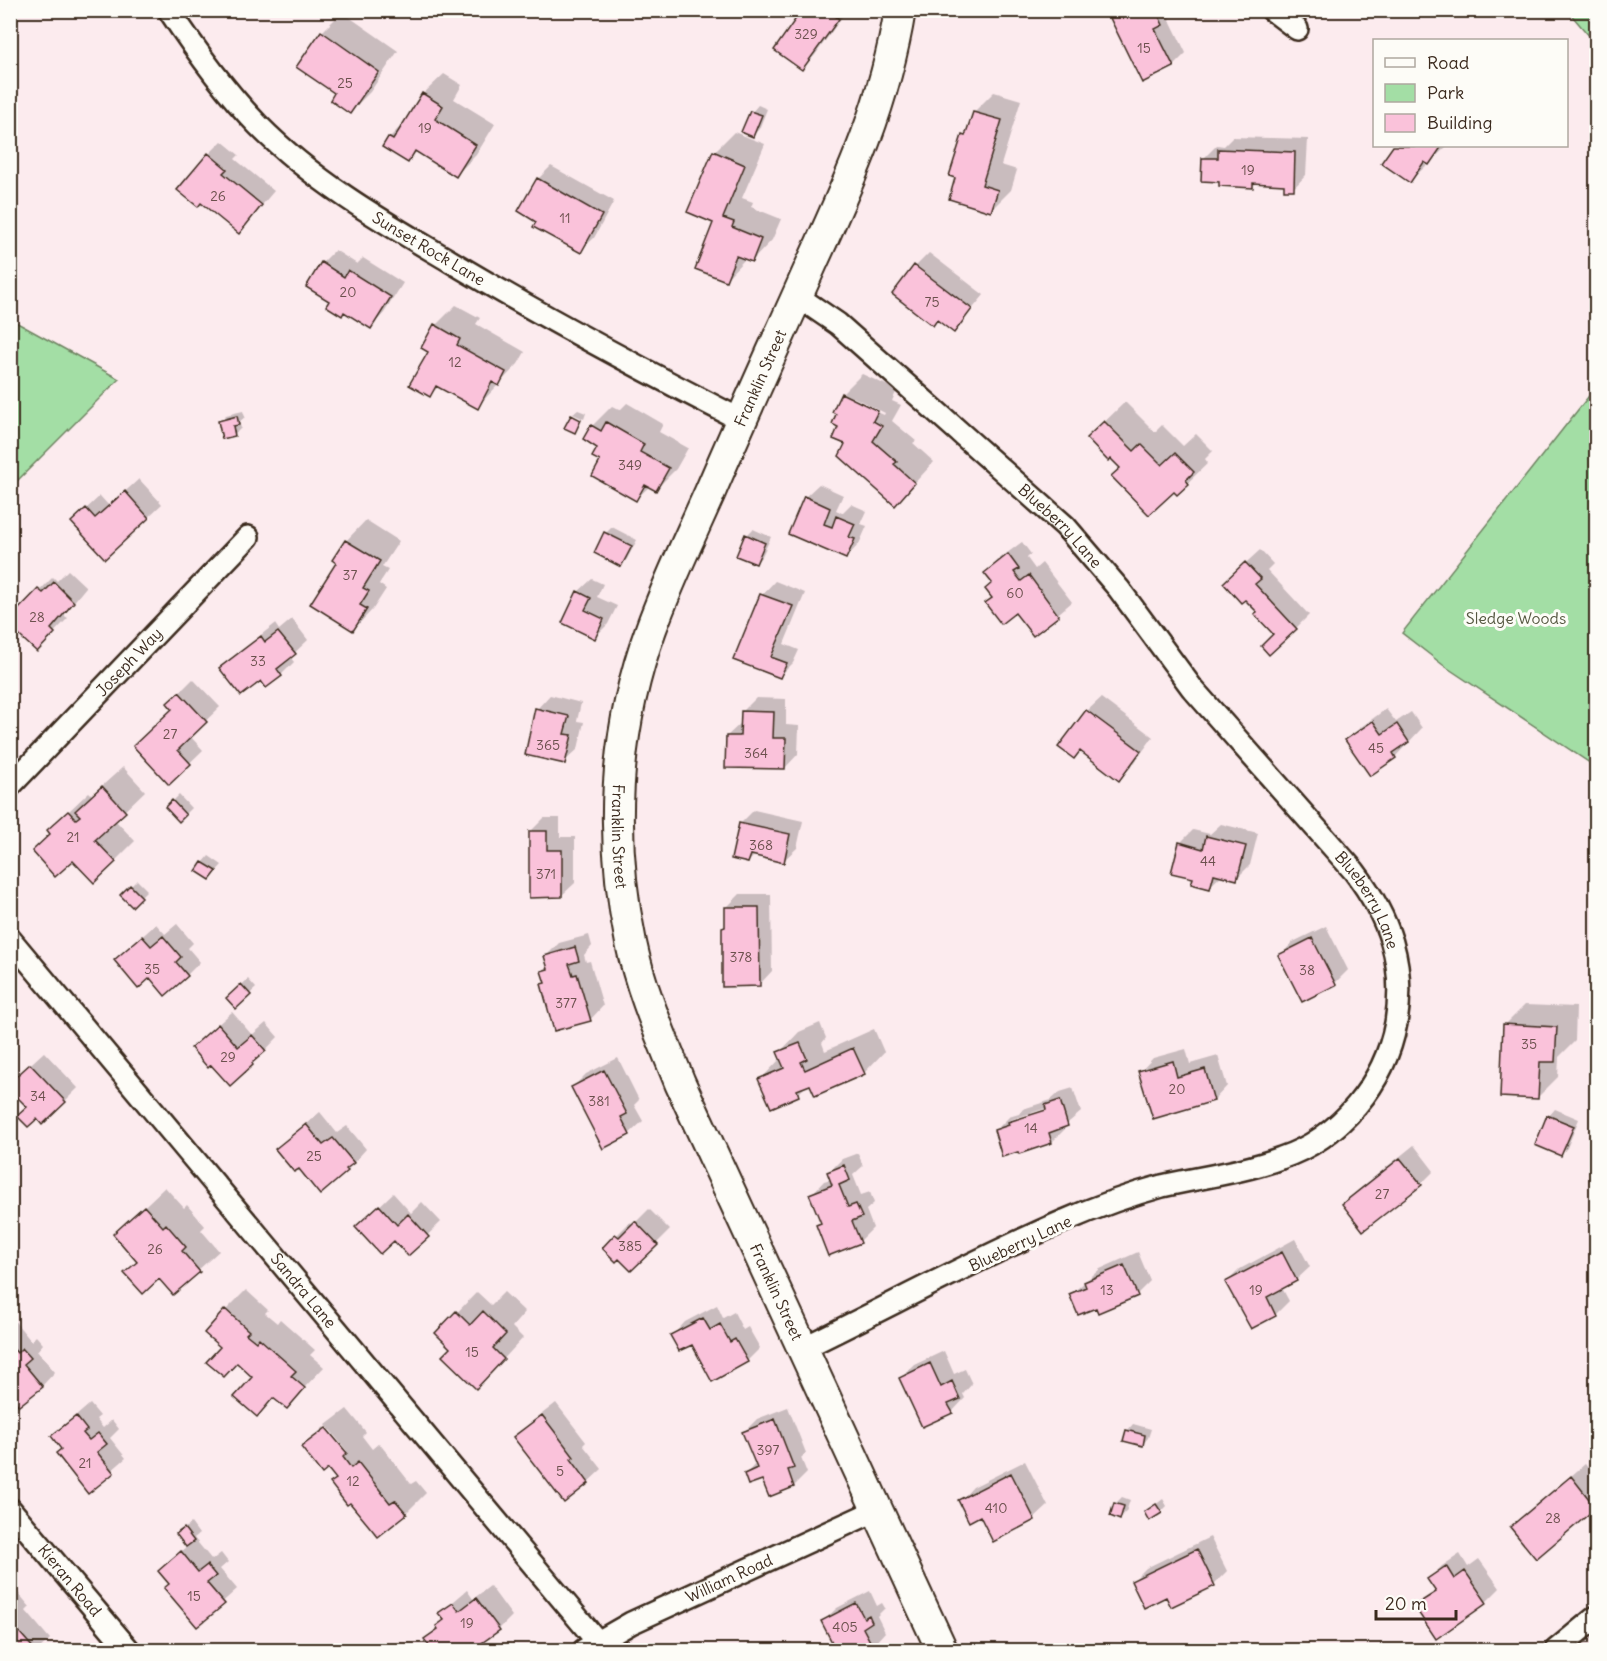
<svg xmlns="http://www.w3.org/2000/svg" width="1607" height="1661" font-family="Delius,sans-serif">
<rect width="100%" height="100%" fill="#fcebee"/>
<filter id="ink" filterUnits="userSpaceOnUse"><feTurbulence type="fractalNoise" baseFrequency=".0167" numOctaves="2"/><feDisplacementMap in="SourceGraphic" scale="12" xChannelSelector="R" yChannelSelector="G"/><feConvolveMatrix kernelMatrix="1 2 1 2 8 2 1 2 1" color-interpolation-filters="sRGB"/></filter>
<g filter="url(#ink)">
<path fill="#a3dea5" stroke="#6f8462" stroke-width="1.5" d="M1568,11H1596V44Z
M10,319L119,379L11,487H10Z
M1596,387V767L1443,665L1402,633Z"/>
<path fill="#0003" fill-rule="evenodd" d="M790,10H847L815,55L802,68L799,17Z
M1120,10H1176L1169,18L1186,53L1173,66L1112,19Z
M342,12L398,51L370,92L350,112L336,93L322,32Z
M444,74L462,85L454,99L495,124L476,155L456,175L417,151L407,161L384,146L389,138L408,119L423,94Z
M994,92L1021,100L1001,165L1017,170L1011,190L991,210L957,177L963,136L969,130L974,112Z
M758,105L767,109L759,129L753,135L752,112Z
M734,132L765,144L742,198L753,202L751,207L781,219L772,240L752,261L745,259L725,280L715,222L714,152Z
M1233,137L1308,139L1306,175L1293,189L1285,183L1257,182L1253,186L1220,180L1203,159L1217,145L1224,146Z
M222,141L239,155L235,159L274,191L239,232L209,154Z
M1395,146H1447L1410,181L1383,163Z
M551,166L614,201L594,238L580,251L538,221V179Z
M335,250L357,264L363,258L403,283L384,313L371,327L331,300L322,263Z
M929,253L984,295L954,331L938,319L894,294L916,266Z
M456,305L480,318L476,324L525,352L518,364L477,407L439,386L430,395V351L436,325Z
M862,374L897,390L892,401L901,405L892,421L916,441L913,443L934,462L895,504L847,444L842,394ZM853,397L885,413L884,415L853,401Z
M1125,402L1155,432L1162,425L1183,446L1196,434L1213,451L1205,459L1208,463L1177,493L1121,468L1088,438Z
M627,403L663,424L659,432L688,448L676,469L656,489L650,486L636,499L602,461L592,426L612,406L620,410Z
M578,410L586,413L584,419L573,414Z
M243,411L245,417L239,422L241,428L235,434L220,421L226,415Z
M139,479L162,504L105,557L86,509L100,496L109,506Z
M819,484L843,495L836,510L842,513L851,504L867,511L861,524L867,526L859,544L846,558L805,497Z
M366,520L399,541L382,567L388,570L379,584L386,589L373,609L353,630L338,562L334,560L346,541Z
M612,527L637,540L627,559L621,565L606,533Z
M753,529L771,537L762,556L756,563L747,535Z
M1022,542L1031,554L1027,558L1035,569L1042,563L1072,602L1034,634L986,573L999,559Z
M1260,550L1273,564L1267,570L1309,615L1296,628L1259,612L1238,570Z
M68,570L86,587L63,615L68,618L37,650L10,621L53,577L57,581Z
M592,579L603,584L597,597L617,606L608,624L595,637L578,592Z
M775,581L805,593L784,644L799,650L793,663L780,676L735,659L762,595Z
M292,619L308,640L290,657L294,662L281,675L261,679L221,668L235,655L275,624L279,630Z
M193,679L220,707L190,736L203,750L169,783L174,708L169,703Z
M550,695L581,703L577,721L584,722L578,749L564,762L537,709Z
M756,698L786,699V725L799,726L798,754L785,768L727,736L741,723L742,712Z
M1101,698L1153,737L1132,766L1119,779L1081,750L1087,711Z
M1386,709L1396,722L1411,712L1422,728L1395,757L1347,740L1361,727Z
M123,767L145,791L115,820L135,841L115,861L49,830L89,792L92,795Z
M179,795L191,808L179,820L167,807Z
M754,810L803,821L797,848L783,861L755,855L748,862L741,823Z
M544,818H560V837H575V883L561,896L531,831Z
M1221,824L1258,833L1250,865L1236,879L1222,875L1209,887L1195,877L1180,843L1193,830L1210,834Z
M209,856L222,865L210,878L203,863Z
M137,880L147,890L132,905L122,895Z
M740,894H771L772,971L759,985L723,928L727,925L726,908Z
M156,924L165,934L177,924L193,943L188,948L200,962L187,975L151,976L116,960Z
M1326,926L1348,970L1335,983L1280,956L1293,942Z
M589,935L592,946L584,955L586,962L590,961L603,1006L590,1020L543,985L546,982L543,971L549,965L546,956L559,943Z
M248,979L256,988L236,1007L228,998Z
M1525,1005L1576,1007L1575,1041L1559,1057L1558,1077L1538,1097L1505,1025Z
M232,1012L252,1035L266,1023L278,1037L252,1064L206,1035Z
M820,1023L826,1038L822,1043L825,1051L874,1029L884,1052L864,1073L810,1082L798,1094L760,1080L780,1059L779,1053L799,1032Z
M1186,1049L1190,1064L1218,1056L1227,1086L1214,1100L1154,1118L1140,1072L1153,1058Z
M44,1052L78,1088L65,1101L28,1107L22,1072Z
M618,1058L639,1100L634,1105L643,1121L629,1134L573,1087L586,1074Z
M1073,1088L1081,1112L1064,1126L1065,1129L1052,1142L995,1131L1009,1117L1019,1114L1023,1109L1051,1100L1060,1092ZM1053,1106L1054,1109L1008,1124L1012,1119Z
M1555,1109L1579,1119L1567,1148L1561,1154L1537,1144L1549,1116Z
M320,1112L337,1133L347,1126L366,1149L347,1170L320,1192L299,1167L277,1149Z
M1414,1145L1434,1171L1421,1184L1344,1204L1357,1191Z
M858,1153L863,1166L853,1175L861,1195L870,1192L874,1203L866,1210L873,1228L860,1241L817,1225L821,1221L811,1195L824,1181L831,1179L829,1172L842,1159Z
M165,1187L184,1208L187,1205L205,1226L201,1230L219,1251L173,1293L159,1277L138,1261L115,1234Z
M393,1193L411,1213L422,1202L441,1222L408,1254L371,1214Z
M649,1209L670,1230L631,1269L619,1257L604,1248L630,1222L633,1225Z
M1295,1239L1310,1267L1296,1280L1282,1288L1289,1301L1275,1315L1251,1327L1227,1282L1240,1269Z
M1138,1252L1150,1281L1137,1294L1096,1306L1071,1294L1100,1269Z
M246,1290L268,1310L265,1313L277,1323L280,1319L315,1350L310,1355L324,1367L286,1407L274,1397L257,1415L254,1376L222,1347L226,1310Z
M477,1292L491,1305L504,1292L525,1312L512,1327L523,1338L497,1366L453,1348L437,1333Z
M717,1305L723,1318L734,1312L743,1330L748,1327L760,1348L747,1361L672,1336L685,1322Z
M13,1319L31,1341L36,1336L43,1344L37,1351L55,1372L42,1386L10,1393V1321Z
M944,1351L954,1374L965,1369L972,1384L963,1394L965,1398L952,1412L901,1378L914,1365Z
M556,1403L586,1442L583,1445L602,1469L588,1482L515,1437L529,1424Z
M90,1404L100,1416L96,1419L103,1428L112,1420L119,1429L110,1438L126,1458L88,1491L63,1449L53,1436Z
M788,1407L806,1453L801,1458L807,1473L794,1486L746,1474L756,1463L744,1432L757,1419Z
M347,1409L366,1432L362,1436L372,1449L379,1443L411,1484L416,1481L426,1493L406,1513L337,1479L328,1467L303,1447L324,1427L345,1453L347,1451L326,1425Z
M1133,1424L1151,1429L1148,1438L1142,1445L1127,1431Z
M1025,1461L1048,1506L1034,1519L981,1514L960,1501L973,1487Z
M1585,1464L1596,1478V1507L1536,1557L1512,1527Z
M1122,1497L1130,1500L1126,1512L1119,1518L1112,1515L1116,1503Z
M1163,1499L1167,1506L1161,1512H1146Z
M191,1523L199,1534L194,1538L212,1560L221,1553L228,1562L220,1569L237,1589L197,1625L160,1571L187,1546L178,1534Z
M1210,1537L1227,1571L1214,1584L1167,1595L1133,1581L1146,1568Z
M1460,1554L1468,1567L1479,1559L1500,1588L1486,1602L1436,1636L1416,1607L1436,1589L1429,1579L1442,1566ZM1441,1586L1443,1589L1429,1598V1595Z
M490,1586L512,1616L499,1629L461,1650H434L426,1639L445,1619L440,1613L467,1590L473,1599Z
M14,1588L30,1607L26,1611L50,1639L38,1650H10V1591Z
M870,1591L877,1606L882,1603L885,1608L877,1616L885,1632L875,1643L877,1648L874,1650H838L823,1621L837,1608Z"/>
<path fill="#fac2da" stroke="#3b2a1e" stroke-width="1.5" d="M787,10H827L839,19L802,70L774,50L797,17Z
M1126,10H1156L1163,25L1155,29L1174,67L1142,83L1110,18Z
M321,31L379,72L350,114L330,100L334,93L296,67Z
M422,93L443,106L435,119L476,145L456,177L415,151L408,163L382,147L388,137L393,140Z
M750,111L762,115L753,137L741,132Z
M973,112L1002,120L982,185L998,190L991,212L949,199L955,178L949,176L962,135L965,136Z
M1393,146H1442L1429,165L1424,162L1410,183L1381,163Z
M1218,149L1295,152L1294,190H1284V185L1253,183V188L1219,186V182L1201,181L1202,158H1218Z
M713,151L745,165L723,218L734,222L732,227L761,239L752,262L736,256L726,281L695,269L713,223L687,212Z
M208,153L227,169L223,173L262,205L239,234L201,203L198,207L177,190Z
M537,178L602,215L581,253L533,227L536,222L518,211Z
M321,262L344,277L348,270L391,297L371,329L344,312L342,316L326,306L329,301L306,287Z
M914,265L972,309L954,333L937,320L933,326L892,294Z
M434,324L460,339L457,345L506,372L499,386L492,382L478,409L436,386L430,397L409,385L428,352L421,348Z
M841,393L878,411L873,421L882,426L873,441L897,462L894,464L915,483L895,506L839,456L845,444L833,439L838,427L832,424L836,414L832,412Z
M571,415L581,420L575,433L564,428Z
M237,416L239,425L233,426L235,436L222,439L218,421Z
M1104,421L1134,451L1141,444L1162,465L1175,453L1194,472L1186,480L1189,484L1177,495L1174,492L1149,515L1111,476L1120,468L1111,459L1108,461L1086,438Z
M606,422L644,444L640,452L669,468L656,491L645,485L636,501L592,476L600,461L592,457L597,448L583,439L591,425L601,431Z
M125,491L149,518L105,559L71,522L86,508L95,518Z
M804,496L830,508L824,524L832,527L836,516L855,524L849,537L855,539L846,559L788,534Z
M604,532L632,546L621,567L594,553Z
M745,534L765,543L756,564L736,556Z
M345,540L380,561L363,588L369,591L360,605L367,609L353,631L310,604L336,563L332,560Z
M1008,554L1019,569L1014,572L1021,581L1029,575L1059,616L1033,636L1015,613L1001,624L985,603L992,598L985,589L992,583L984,573Z
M1245,562L1261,579L1255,584L1297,629L1269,655L1261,646L1273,634L1254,614L1257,612L1245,600L1241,603L1223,583Z
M54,582L74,602L51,629L55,633L37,652L10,627V618L38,589L43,593Z
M577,591L591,598L585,610L604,619L595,639L562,623Z
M760,594L793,606L771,657L787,663L780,678L733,660Z
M278,632L296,654L277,669L282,676L266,688L261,681L241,696L219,668L261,636L265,642Z
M179,692L207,722L178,750L191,764L169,785L133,746L172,709L167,703Z
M535,708L569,716L564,734L572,735L565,764L525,755Z
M1086,710L1141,751L1119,781L1080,751L1074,759L1058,747Z
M741,711L774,712L773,738H786L785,769L725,768L726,736H740Z
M1373,721L1382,734L1397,724L1409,742L1393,753L1396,758L1370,776L1345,740Z
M102,786L126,812L95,840L116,862L94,883L73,861L55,877L32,851L50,834L47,830L68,811L76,819L80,816L75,811Z
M172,800L186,815L179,822L165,807Z
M739,823L790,834L784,863L751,855L748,863L731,859Z
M529,831H547V850H562V897L529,898Z
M1206,836L1246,846L1237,880L1214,874L1210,889L1191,884L1193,878L1171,873L1179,842L1203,849Z
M202,862L217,871L210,880L196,871Z
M130,885L142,897L132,907L120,895Z
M725,907H759L760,986L722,987V928L725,927Z
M142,936L151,946L163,936L181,957L176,962L188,976L165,996L150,978L138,989L114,960Z
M1312,938L1336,985L1302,1002L1278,955Z
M575,947L579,961L569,964L573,975L577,974L591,1021L554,1031L541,984L545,983L541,971L548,969L544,956Z
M241,984L251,995L236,1009L226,998Z
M218,1024L238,1047L252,1035L266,1051L252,1063L253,1065L230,1086L211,1065L208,1068L191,1048Z
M1503,1024L1557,1027L1555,1062H1540L1538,1099L1500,1097Z
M800,1043L807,1059L801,1062L805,1070L853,1048L865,1074L815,1096L810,1085L797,1090L799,1096L771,1108L758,1079L784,1068L777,1052Z
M1173,1061L1177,1077L1205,1069L1214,1101L1153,1119L1138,1071Z
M30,1064L66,1102L42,1125L37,1119L28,1127L17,1116L27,1107L10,1090V1082Z
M604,1070L627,1114L621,1117L630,1135L603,1149L571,1087Z
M1060,1100L1068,1126L1049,1133L1052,1143L1019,1154L1018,1152L1002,1157L994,1130L1009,1125L1008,1122L1046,1110L1045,1105Z
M1547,1115L1574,1126L1561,1156L1535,1145Z
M306,1124L323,1145L333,1138L354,1163L346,1169L348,1171L320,1195L299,1169L294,1172L275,1149Z
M1400,1158L1422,1185L1363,1231L1342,1204Z
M844,1165L850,1180L839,1185L848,1207L856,1204L862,1217L852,1221L861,1243L828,1256L816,1225L821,1223L809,1194L832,1185L827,1172Z
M379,1205L397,1225L408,1214L429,1237L408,1256L394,1241L380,1254L355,1227Z
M144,1206L163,1227L166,1224L186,1247L182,1251L200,1272L173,1295L159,1279L143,1294L124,1273L137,1262L113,1234Z
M635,1221L658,1245L631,1271L619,1259L616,1262L602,1248L615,1234L619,1237Z
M1282,1252L1297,1281L1267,1297L1276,1316L1251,1329L1225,1282Z
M1124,1265L1138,1296L1098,1313L1096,1308L1078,1315L1069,1294L1086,1287L1084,1282Z
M225,1309L249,1331L246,1334L256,1342L259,1338L296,1371L291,1376L305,1388L287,1409L273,1398L257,1417L234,1397L252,1377L237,1363L224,1377L206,1362L220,1347L204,1333Z
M456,1311L470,1325L483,1311L506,1334L493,1348L504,1359L476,1389L442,1356L450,1348L435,1333Z
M703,1318L710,1330L720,1324L730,1342L735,1339L748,1362L712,1382L692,1345L679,1351L670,1335Z
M10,1345L17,1353L22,1348L31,1358L24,1364L43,1387L19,1406L10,1395Z
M930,1363L941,1387L952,1381L960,1399L948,1404L953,1413L922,1427L899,1378Z
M542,1415L574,1457L571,1459L589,1483L564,1503L513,1437Z
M76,1416L87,1430L83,1433L89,1440L98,1433L107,1444L97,1452L114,1473L88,1494L56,1453L61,1449L51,1436Z
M775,1419L794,1468L788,1470L794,1487L769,1497L762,1480L748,1485L744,1474L757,1468L742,1432Z
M326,1428L347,1453L343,1457L351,1468L358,1462L390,1503L395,1500L407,1514L378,1537L350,1503L347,1505L330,1483L336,1479L328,1469L322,1474L301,1447Z
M1126,1430L1145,1435L1143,1446L1123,1441Z
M1011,1473L1035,1520L993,1542L980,1516L969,1522L958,1500Z
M1571,1476L1596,1508L1536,1559L1510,1527Z
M1114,1503L1124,1506L1120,1520L1110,1516Z
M1156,1504L1162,1513L1149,1521L1144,1512Z
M184,1528L194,1541L186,1547L176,1534Z
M1197,1549L1215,1586L1171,1607L1166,1597L1144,1608L1131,1581Z
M181,1551L198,1572L207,1565L216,1576L207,1583L225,1604L197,1627L164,1588L169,1584L158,1571Z
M1446,1566L1454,1579L1465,1571L1487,1603L1436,1639L1414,1606L1436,1592L1427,1579Z
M476,1598L500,1630L476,1647L473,1644L464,1650H432L424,1639L438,1629L436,1626L444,1620L438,1613L453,1603L459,1611Z
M856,1603L864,1618L869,1615L872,1622L863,1628L873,1647L866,1650H836L821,1621Z
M10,1612L18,1621L13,1625L35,1650H10Z"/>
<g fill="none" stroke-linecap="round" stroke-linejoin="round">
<g stroke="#3b2a1e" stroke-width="26">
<g id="street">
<path id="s1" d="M169,10C196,51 224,90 258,125C314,182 382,221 450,261C545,318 643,370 741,420"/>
<path d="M1272,10L1297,29"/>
<path id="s2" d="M797,296L838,324L1065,526L1119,589L1192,688L1354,871C1389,917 1406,964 1396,1023C1385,1083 1340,1138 1281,1158C1243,1172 1202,1177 1162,1186C1129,1195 1096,1207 1064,1221C975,1259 890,1306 803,1348"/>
<path id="s3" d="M10,786L248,537"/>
<path id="s4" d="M10,939L597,1641"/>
<path id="s5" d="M10,1509L129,1650"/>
<path id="s6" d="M584,1650L631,1623L877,1510"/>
<path d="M1556,1650L1596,1617"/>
</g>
</g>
<g stroke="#3b2a1e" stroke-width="34">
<g id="secondary">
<path id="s7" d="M900,10C885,103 851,178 812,263C778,339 743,415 710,492C690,537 668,582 651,629C614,730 609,838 631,943C641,991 662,1038 680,1083L942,1650"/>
</g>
</g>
<use href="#street" stroke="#fdfcf7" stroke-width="21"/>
<use href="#secondary" stroke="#fdfcf7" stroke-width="30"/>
</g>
</g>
<g text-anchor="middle" stroke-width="6" stroke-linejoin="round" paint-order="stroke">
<g font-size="14" fill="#6b504d">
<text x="806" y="39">329</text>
<text x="1144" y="53">15</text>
<text x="345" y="88">25</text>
<text x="425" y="133">19</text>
<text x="1248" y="175">19</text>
<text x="218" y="201">26</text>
<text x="565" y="223">11</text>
<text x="348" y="297">20</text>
<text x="932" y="307">75</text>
<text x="455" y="367">12</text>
<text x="630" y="470">349</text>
<text x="350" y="580">37</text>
<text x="1015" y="598">60</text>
<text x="37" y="622">28</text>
<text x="258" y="666">33</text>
<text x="170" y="739">27</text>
<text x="548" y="750">365</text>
<text x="1376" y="753">45</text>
<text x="756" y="758">364</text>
<text x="73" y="842">21</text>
<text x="761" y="850">368</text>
<text x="1208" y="866">44</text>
<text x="546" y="879">371</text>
<text x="741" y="962">378</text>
<text x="152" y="974">35</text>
<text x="1307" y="975">38</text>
<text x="566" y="1008">377</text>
<text x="1529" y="1049">35</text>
<text x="228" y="1062">29</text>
<text x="1177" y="1094">20</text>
<text x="38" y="1101">34</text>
<text x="599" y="1106">381</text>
<text x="1031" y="1133">14</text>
<text x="314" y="1161">25</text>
<text x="1382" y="1199">27</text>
<text x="630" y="1251">385</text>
<text x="155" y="1254">26</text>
<text x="1107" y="1295">13</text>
<text x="1256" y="1295">19</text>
<text x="472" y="1357">15</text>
<text x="768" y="1455">397</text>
<text x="85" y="1468">21</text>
<text x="560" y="1476">5</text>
<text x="353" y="1486">12</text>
<text x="996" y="1513">410</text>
<text x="1553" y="1523">28</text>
<text x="194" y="1601">15</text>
<text x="467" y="1628">19</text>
<text x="845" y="1632">405</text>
</g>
<g font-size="16" fill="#3b2a1e" stroke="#fdfcf7">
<text dy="6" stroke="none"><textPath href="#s1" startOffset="357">Sunset Rock Lane</textPath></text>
<text transform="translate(760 378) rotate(-66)" y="6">Franklin Street</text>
<text dy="6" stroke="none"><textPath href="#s2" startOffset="350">Blueberry Lane</textPath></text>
<text dy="6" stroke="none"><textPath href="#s3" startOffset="172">Joseph Way</textPath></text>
<text dy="6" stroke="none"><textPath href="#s7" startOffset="880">Franklin Street</textPath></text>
<text dy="6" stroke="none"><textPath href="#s2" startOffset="836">Blueberry Lane</textPath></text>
<text transform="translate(1020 1243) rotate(-25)" y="6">Blueberry Lane</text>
<text dy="6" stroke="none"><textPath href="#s4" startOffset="458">Sandra Lane</textPath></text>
<text dy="6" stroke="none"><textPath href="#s7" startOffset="1366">Franklin Street</textPath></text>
<text dy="6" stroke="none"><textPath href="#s6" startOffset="162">William Road</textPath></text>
<text dy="6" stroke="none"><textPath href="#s5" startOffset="93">Kieran Road</textPath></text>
</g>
<g font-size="16" fill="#555740" stroke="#fdfcf7">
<text x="1516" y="624">Sledge Woods</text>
</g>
</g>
<rect width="1607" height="1661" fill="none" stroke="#fdfcf7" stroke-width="36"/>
<rect x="18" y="18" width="1571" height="1625" fill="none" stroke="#3b2a1e" stroke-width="2" filter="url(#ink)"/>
<rect x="1373" y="39" width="195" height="108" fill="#fdfcf7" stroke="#afa8a0" stroke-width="1.5"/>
<rect x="1385" y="58" width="30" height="9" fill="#fdfcf7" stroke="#afa8a0" stroke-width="1.5"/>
<text x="1427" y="69" font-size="18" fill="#3b2a1e">Road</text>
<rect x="1385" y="84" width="30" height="18" fill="#a3dea5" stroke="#afa8a0" stroke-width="1.5"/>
<text x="1427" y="99" font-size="18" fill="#3b2a1e">Park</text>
<rect x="1385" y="114" width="30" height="18" fill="#fac2da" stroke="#afa8a0" stroke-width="1.5"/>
<text x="1427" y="129" font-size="18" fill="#3b2a1e">Building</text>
<path d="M1376 1610v9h80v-9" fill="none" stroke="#3b2a1e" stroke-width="3"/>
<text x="1385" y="1610" font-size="18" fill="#3b2a1e" stroke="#fdfcf7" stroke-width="4.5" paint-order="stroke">20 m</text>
</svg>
